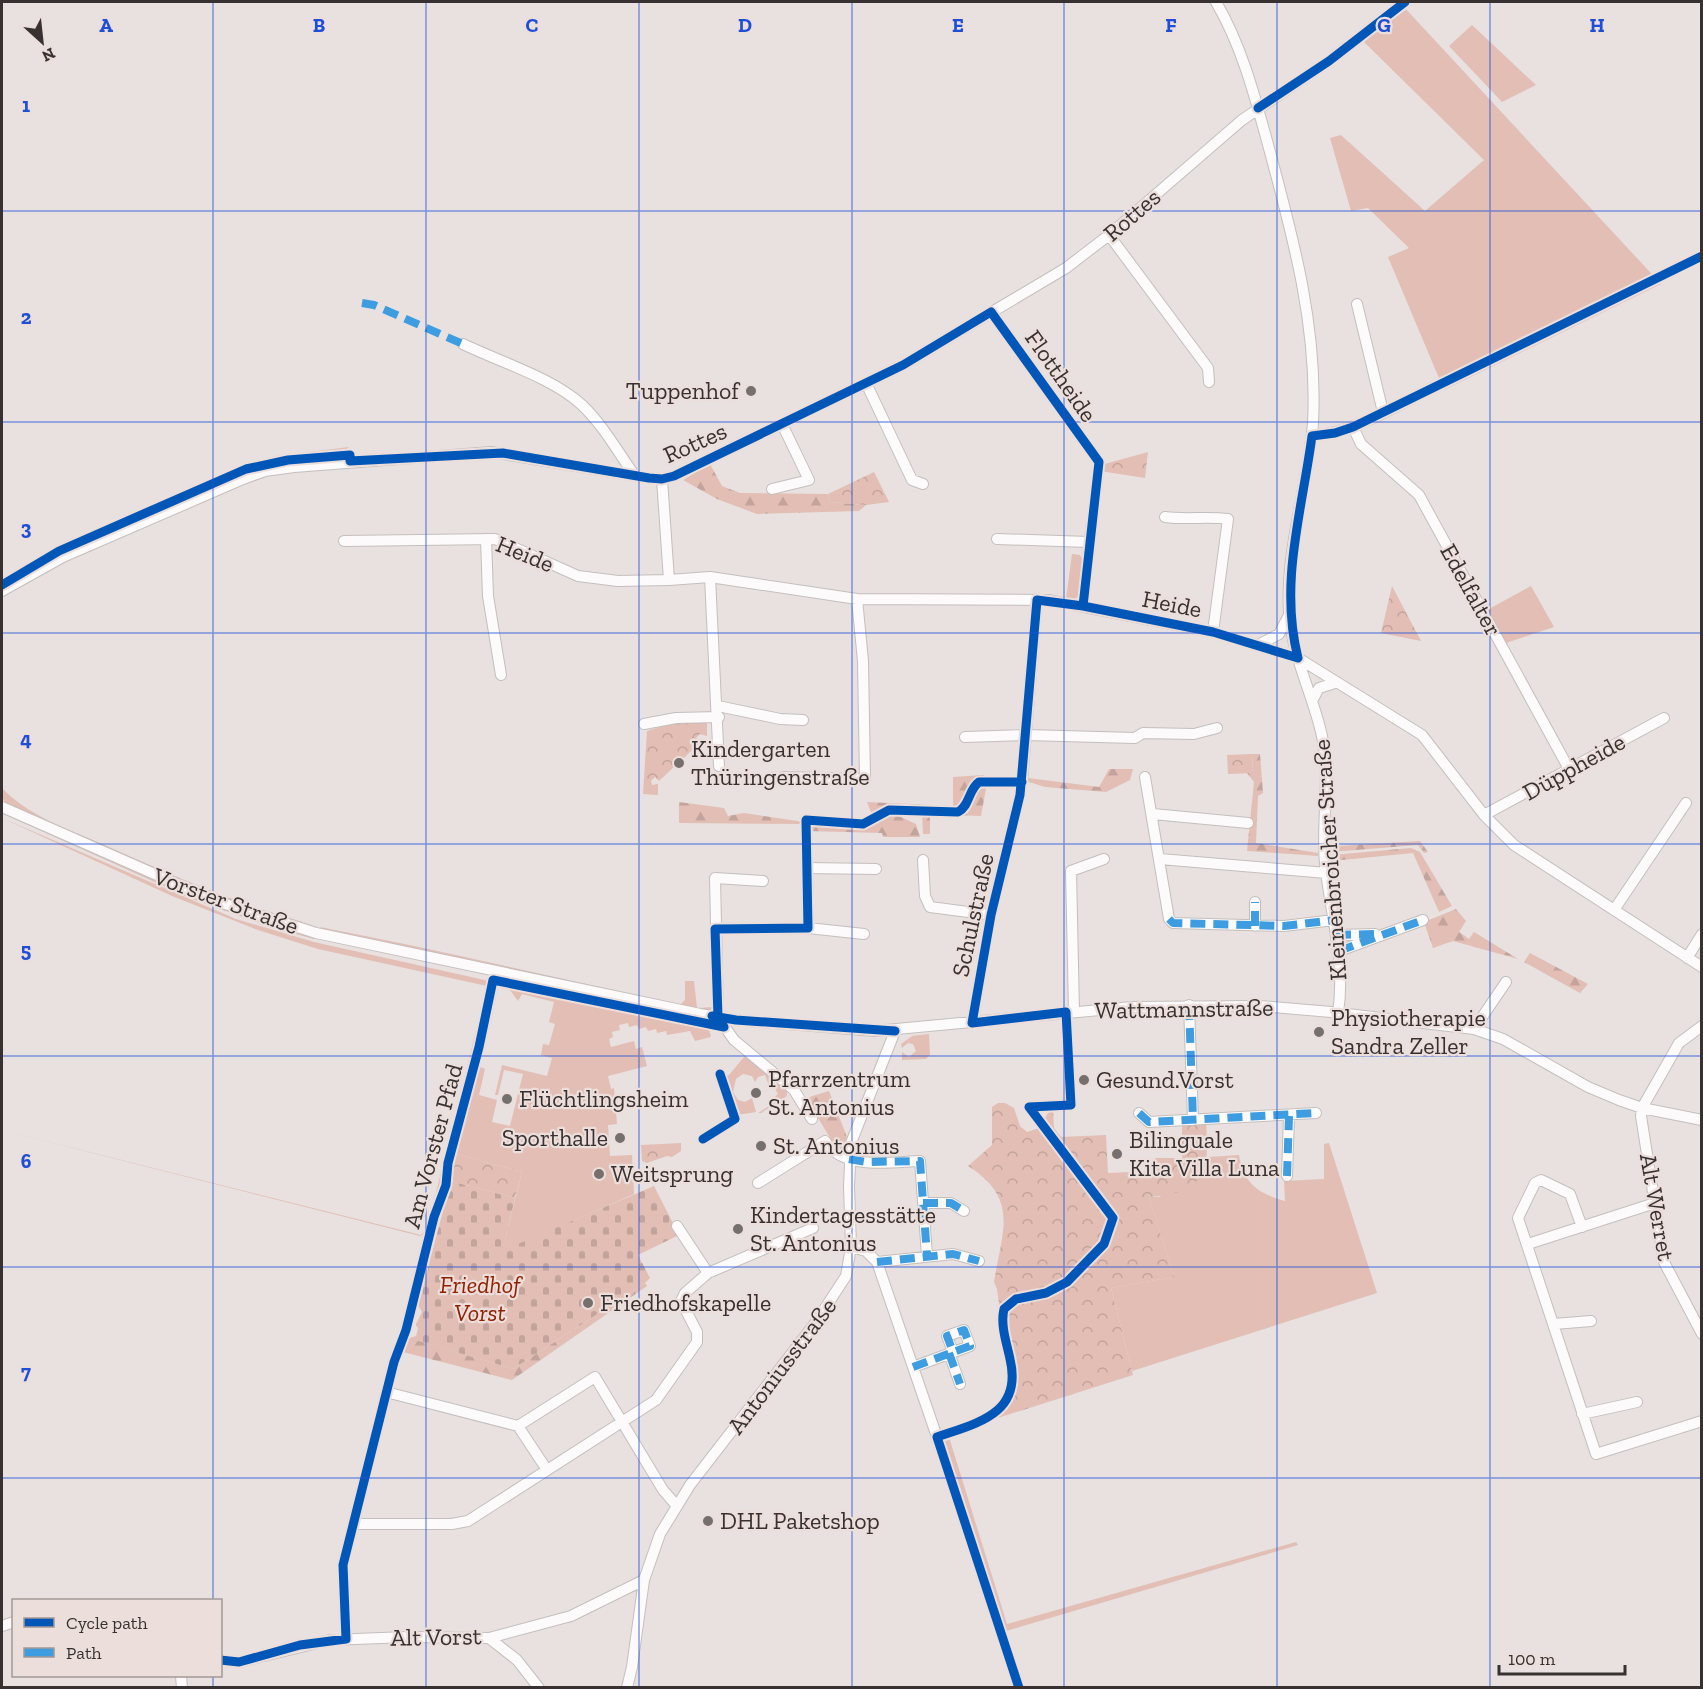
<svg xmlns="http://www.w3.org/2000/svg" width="1703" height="1689" font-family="'Zilla Slab',serif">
<defs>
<pattern id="forest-firs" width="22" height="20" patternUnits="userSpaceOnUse" patternTransform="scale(1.5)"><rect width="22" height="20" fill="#e2beb5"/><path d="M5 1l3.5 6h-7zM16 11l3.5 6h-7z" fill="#c2a49c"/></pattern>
<pattern id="cemetery-stones" width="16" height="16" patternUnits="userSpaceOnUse" patternTransform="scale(1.5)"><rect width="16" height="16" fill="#e2beb5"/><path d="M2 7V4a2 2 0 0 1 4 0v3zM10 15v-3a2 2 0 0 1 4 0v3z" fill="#c2a49c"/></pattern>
<pattern id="park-crowns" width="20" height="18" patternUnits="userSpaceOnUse" patternTransform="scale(1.5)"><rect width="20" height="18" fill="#e2beb5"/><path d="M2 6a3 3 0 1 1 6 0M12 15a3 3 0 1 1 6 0" fill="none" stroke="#c2a49c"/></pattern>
</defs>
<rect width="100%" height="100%" fill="#e8e1df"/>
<path fill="#e2beb5" d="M1403,6L1661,284L1444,390L1388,257L1409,248L1368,208L1351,211L1330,138L1341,135L1425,211L1484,160L1363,41Z
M1472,25L1536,85L1502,102L1449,46Z
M349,447L343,453L322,455L320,452L314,455L271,458L270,461L207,484L205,482L199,488L138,514L136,512L130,515L131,517L82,539L78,538L242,466L276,456Z
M1072,554L1080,555L1083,560L1078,597L1073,600L1066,599Z
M1531,586L1554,627L1506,643L1487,610Z
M2,788C31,818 71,830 109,847C177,877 241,906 314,925L256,911L216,896L8,804L2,799Z
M2,813L192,897L254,919L315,936L314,939L274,928L192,899Z
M2,818L236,919L314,942L489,981L444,1177L427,1233L420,1236L2,1130L421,1235L427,1229L487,986L318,949L258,930L172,896Z
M320,927C441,950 560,979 680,1005L685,1000V981H694L697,1008L714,1007L713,1012L322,929Z
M506,979L696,1019L710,1020L714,1023L505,981Z
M503,984L708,1025L711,1037L695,1041L690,1031L667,1035L666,1031L657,1033L656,1029L648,1031L646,1027L639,1029L637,1025L629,1027L628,1023L619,1025L620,1030L612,1032L613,1037L609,1039L611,1047L634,1041L636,1049L642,1047L647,1066L608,1076L611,1089L614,1088L617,1124L608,1125L610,1156L632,1155L634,1194L509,1249L505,1239L522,1172L457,1154L451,1181C452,1148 465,1096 481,1067L485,1069L479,1095L497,1100L492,1122L510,1126L523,1074L504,1070L498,1095H495L502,1065L547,1076L552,1058L541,1055L543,1044L549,1045L555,1024L549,1022L554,1002L522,994L518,1001L510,990L497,987Z
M929,1034L930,1055L926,1059L902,1060V1052L909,1057L916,1051L913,1044L908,1043L902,1048L901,1044L912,1036Z
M744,1057H749L787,1090V1096L761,1113H758L769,1106V1102L778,1094L774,1087L770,1088L765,1075L758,1077L755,1082L752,1076L743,1074L736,1079L733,1092L738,1100L745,1102L752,1098L756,1112L737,1115L723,1076L729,1075Z
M1329,1143L1377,1293L1132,1371L1111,1288L1174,1277L1149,1197H1159L1205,1169L1208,1157L1239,1155C1243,1183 1259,1194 1285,1201L1284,1181L1324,1179V1144Z
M948,1434L1007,1624L1296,1542L1298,1545L1006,1631L1001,1627L941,1443L943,1437Z"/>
<path fill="url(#forest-firs)" d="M710,464L722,486L740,493L828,494L830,502L866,505L859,511L757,514L717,499L683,480Z
M1028,739V778L1099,787L1109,769H1133L1130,780L1106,792L1045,787L1026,781Z
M1252,754H1260L1263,793L1258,796L1256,843L1318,853V856L1247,851L1254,782L1247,773H1253Z
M984,775L985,778L969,788L958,810L889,807L873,817L867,802L953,806V777Z
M987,783L981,816L930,814V834H923L922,812H962L969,806L976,786Z
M679,802L724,808L728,816L744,813L804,822V824L679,823Z
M888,811L916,824L920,837H883L882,833L808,831V822L866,825Z
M1420,841L1428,852L1424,853L1418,845L1331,852L1332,847L1338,846Z
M1411,848L1420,852L1452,906L1439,912L1413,853L1332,861V855Z
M1456,909L1466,921L1459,932L1469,939L1474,932L1518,959L1453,941L1433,948L1424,922Z
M1530,953L1588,984L1580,993L1524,962Z
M829,1091L847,1137L842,1149L835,1146L806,1098Z
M645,1283L647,1286L512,1380L403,1352L406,1339L416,1336V1340L513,1369Z"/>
<path fill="url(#cemetery-stones)" d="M451,1181L515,1198L505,1239L509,1248L654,1186L679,1235L638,1255L650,1278L645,1283L513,1369L415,1340L418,1329L416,1324L422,1312L418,1305Z"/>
<path fill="url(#park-crowns)" d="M1148,452L1145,478L1100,471L1101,465Z
M874,472L889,502L866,505L830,502L828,494Z
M1392,586L1421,641L1381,633Z
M676,722L707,723V736L700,734L696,738L700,742L684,758V768L675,766L659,781L655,777L651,781L652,785L658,784V795L643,794L647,731Z
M1252,754L1253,773L1228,774L1227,755Z
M998,1103H1005L1014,1108L1020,1126L1027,1132L1039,1128L1048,1113L1053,1110L1054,1128L1061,1137L1106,1135L1108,1173L1155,1171V1158H1182V1124L1206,1123C1210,1174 1204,1193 1149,1197L1174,1277L1111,1288L1133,1375L982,1423L980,1419L1001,1399L1009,1375L997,1289L994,1282C1002,1231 1020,1199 968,1166L992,1145V1107Z
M681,1143V1151L672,1157L667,1156L647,1163L642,1161L641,1145Z
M457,1154L522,1172L515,1198L451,1181Z"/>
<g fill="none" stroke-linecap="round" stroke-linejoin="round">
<g stroke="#c4bfbe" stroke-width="12">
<path id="minor" d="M1216,2C1243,48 1256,101 1270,152C1294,241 1318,330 1313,423C1308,486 1285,550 1289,613C1292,656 1313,695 1322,736C1331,779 1321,821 1325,863C1330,913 1346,962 1338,1013
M1109,235L1208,368L1209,382
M1357,304L1383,412
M991,312L1099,462
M463,344C500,362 553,378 582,405C603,425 618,452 635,476
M866,383L912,480L923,484
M1353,427L1361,444L1419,495L1569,769
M1312,436C1357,432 1397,405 1436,386
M662,479L669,580L710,577L857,599L1048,600L1213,632L1298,658L1422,735L1484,815L1514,845L1702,967
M772,489L809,480L782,424
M1165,517C1187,520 1207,516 1228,519L1213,632
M486,539L488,596L501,675
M997,539L1089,542
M344,541L495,539L578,576L618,581L669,580
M710,577L719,766
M2,591L63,557L243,479L265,471L294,467L491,452L649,478L662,479L674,476L903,365L1066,268L1109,235L1242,120L1329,61L1405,2
M1083,606L1092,521
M1260,644L1279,634L1289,615
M1312,701L1319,688L1335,683
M718,706L780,719L803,720
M644,724L676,718L719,717
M965,737L1026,735L1135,738L1143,733L1194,734L1217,728
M783,777L865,779L863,661L857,599
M1145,777L1169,919L1173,923L1284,926L1334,920
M1022,782L1037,600
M2,807L216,901L316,933L700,1014L736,1020L875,1031L1132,1007L1260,1006L1331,1012L1474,1029L1503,1039L1588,1087L1619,1100L1642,1108L1702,1120
M1153,814L1248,823
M1484,815L1664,718
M1160,859L1327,873
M923,860L925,896L930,907L991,915
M763,881L715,878L718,1017L734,1040L794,1090L812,1119
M1614,910L1686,803
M1255,926V902
M808,928L807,868L876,869
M715,929L808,928L864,934
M1336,935L1375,934
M1339,951L1423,920
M1687,958L1702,934
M1189,1005L1193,1120
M1074,1012L1071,871L1104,859
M972,1023L991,915L1015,815
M1702,1026L1679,1043L1642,1108L1641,1116L1664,1262L1702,1334
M1474,1029L1506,982
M1139,1113L1149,1122L1316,1113
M1287,1176L1289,1116
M758,1183L825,1141C844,1171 890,1162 920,1161L927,1255
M923,1203H951L964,1211
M1582,1227L1570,1194L1541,1180L1535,1183L1518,1218L1596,1454L1702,1421
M1528,1244L1655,1203
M851,1247L866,1251L877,1262L937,1437
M877,1262L953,1254L979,1261
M708,1273L813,1228
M1554,1324L1591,1321
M406,1330L434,1217L446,1185L448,1163L479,1047L495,972
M949,1353L960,1384
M913,1367L970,1346L964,1330L947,1336L953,1352
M386,1392L518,1426L547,1470
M1582,1414L1637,1402
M518,1426L595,1377L663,1490L676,1505
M353,1524H452L468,1521L656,1400L697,1342V1332L681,1301L685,1293L708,1273L677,1226
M2,1626L14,1622
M489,1638L517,1660L539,1688
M346,1639L343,1565L394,1362
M220,1660L239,1662L330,1640L407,1637L489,1638L571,1616L644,1580
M181,1676L182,1688
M627,1688L632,1667L644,1580L660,1534L690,1485L816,1322L846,1276L851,1247L849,1186L851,1143L895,1031"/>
</g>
<use href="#minor" stroke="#fcfafa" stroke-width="10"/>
<path stroke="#3e9de1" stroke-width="8" stroke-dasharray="15 8" stroke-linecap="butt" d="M362,303L374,305L463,344
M1169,919L1173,923L1284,926L1334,920
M1255,926V902
M1336,935L1375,934
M1339,951L1423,920
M1189,1005L1193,1120
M1139,1113L1149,1122L1316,1113
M849,1159L866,1162L920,1161L927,1255
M1287,1176L1289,1116
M923,1203H951L964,1211
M877,1262L953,1254L979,1261
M949,1353L960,1384
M913,1367L970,1346L964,1330L947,1336L953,1352"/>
<g stroke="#ecdedb" stroke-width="13">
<path id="cycleway" d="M1258,108L1329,61L1405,2
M2,585L59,551L246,469L288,460L350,455V461L503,453L649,478L662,479L674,476L903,365L991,312L1099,462L1083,606
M1298,658C1279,583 1302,511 1312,436L1335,433L1353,427L1702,256
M712,1016L736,1020L895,1031
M724,1027L718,1017L715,929L808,928L806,820L863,824L889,810L958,812C970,806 968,790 979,782H1022
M1029,1107L1071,1105L1066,1012L972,1023L991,915L1020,795L1037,600L1083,606L1213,632L1298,658
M703,1139L735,1119L720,1074
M220,1660L239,1662L300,1645L346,1639L343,1565L394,1362L406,1330L434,1217L446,1185L448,1163L479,1047L493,980L724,1027
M1019,1688L937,1437C977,1423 1023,1414 1010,1359C1007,1344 1000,1325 1004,1309L1016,1299L1046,1293L1067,1282L1104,1244L1113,1218L1029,1107"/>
</g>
<use href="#cycleway" stroke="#0057b8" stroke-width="9"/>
</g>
<path fill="none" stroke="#1d4ed8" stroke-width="1.5" stroke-opacity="0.55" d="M213,2V1600M426,2V1688M639,2V1688M852,2V1688M1064,2V1688M1277,2V1688M1490,2V1688M2,211H1702M2,422H1702M2,633H1702M2,844H1702M2,1056H1702M2,1267H1702M2,1478H1702M213,1676V1688"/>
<g fill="#756f6e" stroke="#ecdedb" stroke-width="2">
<circle cx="751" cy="391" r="6"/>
<circle cx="679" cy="763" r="6"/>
<circle cx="1319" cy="1032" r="6"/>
<circle cx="1084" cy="1080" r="6"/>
<circle cx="756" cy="1093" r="6"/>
<circle cx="507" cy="1099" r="6"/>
<circle cx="620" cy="1138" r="6"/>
<circle cx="761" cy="1146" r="6"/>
<circle cx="1117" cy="1154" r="6"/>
<circle cx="599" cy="1174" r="6"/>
<circle cx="738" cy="1229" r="6"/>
<circle cx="588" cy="1303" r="6"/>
<circle cx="708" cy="1521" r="6"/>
</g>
<g text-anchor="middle" stroke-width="4.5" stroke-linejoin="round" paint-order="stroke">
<g font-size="24" fill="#373231" stroke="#ecdedb">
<text transform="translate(1132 215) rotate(-41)" y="8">Rottes</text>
<text transform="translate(1061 376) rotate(55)" y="8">Flottheide</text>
<text transform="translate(695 443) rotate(-24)" y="8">Rottes</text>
<text transform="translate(525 554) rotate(22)" y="8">Heide</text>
<text transform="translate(1471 590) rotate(61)" y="8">Edelfalter</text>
<text transform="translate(1172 604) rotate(11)" y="8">Heide</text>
<text transform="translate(1574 767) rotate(-29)" y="8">Düppheide</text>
<text transform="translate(1330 860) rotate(-94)" y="8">Kleinenbroicher Straße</text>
<text transform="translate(226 901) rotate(20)" y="8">Vorster Straße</text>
<text transform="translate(973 915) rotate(-78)" y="8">Schulstraße</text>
<text transform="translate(1184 1009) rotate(-1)" y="8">Wattmannstraße</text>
<text transform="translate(433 1146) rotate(-75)" y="8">Am Vorster Pfad</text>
<text transform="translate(1657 1207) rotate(80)" y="8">Alt Werret</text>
<text transform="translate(782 1366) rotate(-53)" y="8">Antoniusstraße</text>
<text transform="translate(436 1637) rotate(-1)" y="8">Alt Vorst</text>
</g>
<g font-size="24" fill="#373231" stroke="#ecdedb" text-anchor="start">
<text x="739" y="399" text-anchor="end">Tuppenhof</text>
<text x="691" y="757">Kindergarten<tspan x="691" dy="28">Thüringenstraße</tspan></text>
<text x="1331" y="1026">Physiotherapie<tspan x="1331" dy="28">Sandra Zeller</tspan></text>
<text x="768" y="1087">Pfarrzentrum<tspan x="768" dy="28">St. Antonius</tspan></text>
<text x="1096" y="1088">Gesund.Vorst</text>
<text x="519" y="1107">Flüchtlingsheim</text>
<text x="608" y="1146" text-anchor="end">Sporthalle</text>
<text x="1129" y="1148">Bilinguale<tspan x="1129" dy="28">Kita Villa Luna</tspan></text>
<text x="773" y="1154">St. Antonius</text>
<text x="611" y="1182">Weitsprung</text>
<text x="750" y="1223">Kindertagesstätte<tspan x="750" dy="28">St. Antonius</tspan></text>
<text x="600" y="1311">Friedhofskapelle</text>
<text x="720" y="1529">DHL Paketshop</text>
</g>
<g font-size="24" font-style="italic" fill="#922000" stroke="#ecdedb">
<text x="480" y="1293">Friedhof<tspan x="480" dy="28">Vorst</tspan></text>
</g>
</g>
<g font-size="20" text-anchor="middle" font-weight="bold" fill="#1d4ed8" stroke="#ecdedb" stroke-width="4.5" stroke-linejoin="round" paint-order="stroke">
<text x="106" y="32">A</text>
<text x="319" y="32">B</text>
<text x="532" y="32">C</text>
<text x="745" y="32">D</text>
<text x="958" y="32">E</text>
<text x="1171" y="32">F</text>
<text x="1384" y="32">G</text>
<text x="1597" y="32">H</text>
<text x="26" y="112">1</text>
<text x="26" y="324">2</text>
<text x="26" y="535">3</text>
<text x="26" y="746">4</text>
<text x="26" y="957">5</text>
<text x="26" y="1168">6</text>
<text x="26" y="1379">7</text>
</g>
<rect width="1703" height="1689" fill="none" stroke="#373231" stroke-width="6"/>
<rect x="12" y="1599" width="210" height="78" fill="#ecdedb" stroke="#a49997" stroke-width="1.5"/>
<rect x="24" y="1618" width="30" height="9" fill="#0057b8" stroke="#a49997" stroke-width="1.5"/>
<text x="66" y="1629" font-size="18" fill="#373231">Cycle path</text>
<rect x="24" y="1648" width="30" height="9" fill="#3e9de1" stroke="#a49997" stroke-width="1.5"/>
<text x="66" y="1659" font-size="18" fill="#373231">Path</text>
<g transform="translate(42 42) rotate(153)" stroke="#ecdedb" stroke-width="4.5" paint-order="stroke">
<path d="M0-4.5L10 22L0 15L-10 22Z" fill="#373231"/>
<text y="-9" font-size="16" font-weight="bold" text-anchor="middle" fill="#373231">N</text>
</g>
<path d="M1499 1665v9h126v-9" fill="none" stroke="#373231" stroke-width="3"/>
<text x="1508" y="1665" font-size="18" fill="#373231" stroke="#ecdedb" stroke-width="4.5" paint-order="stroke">100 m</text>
</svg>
